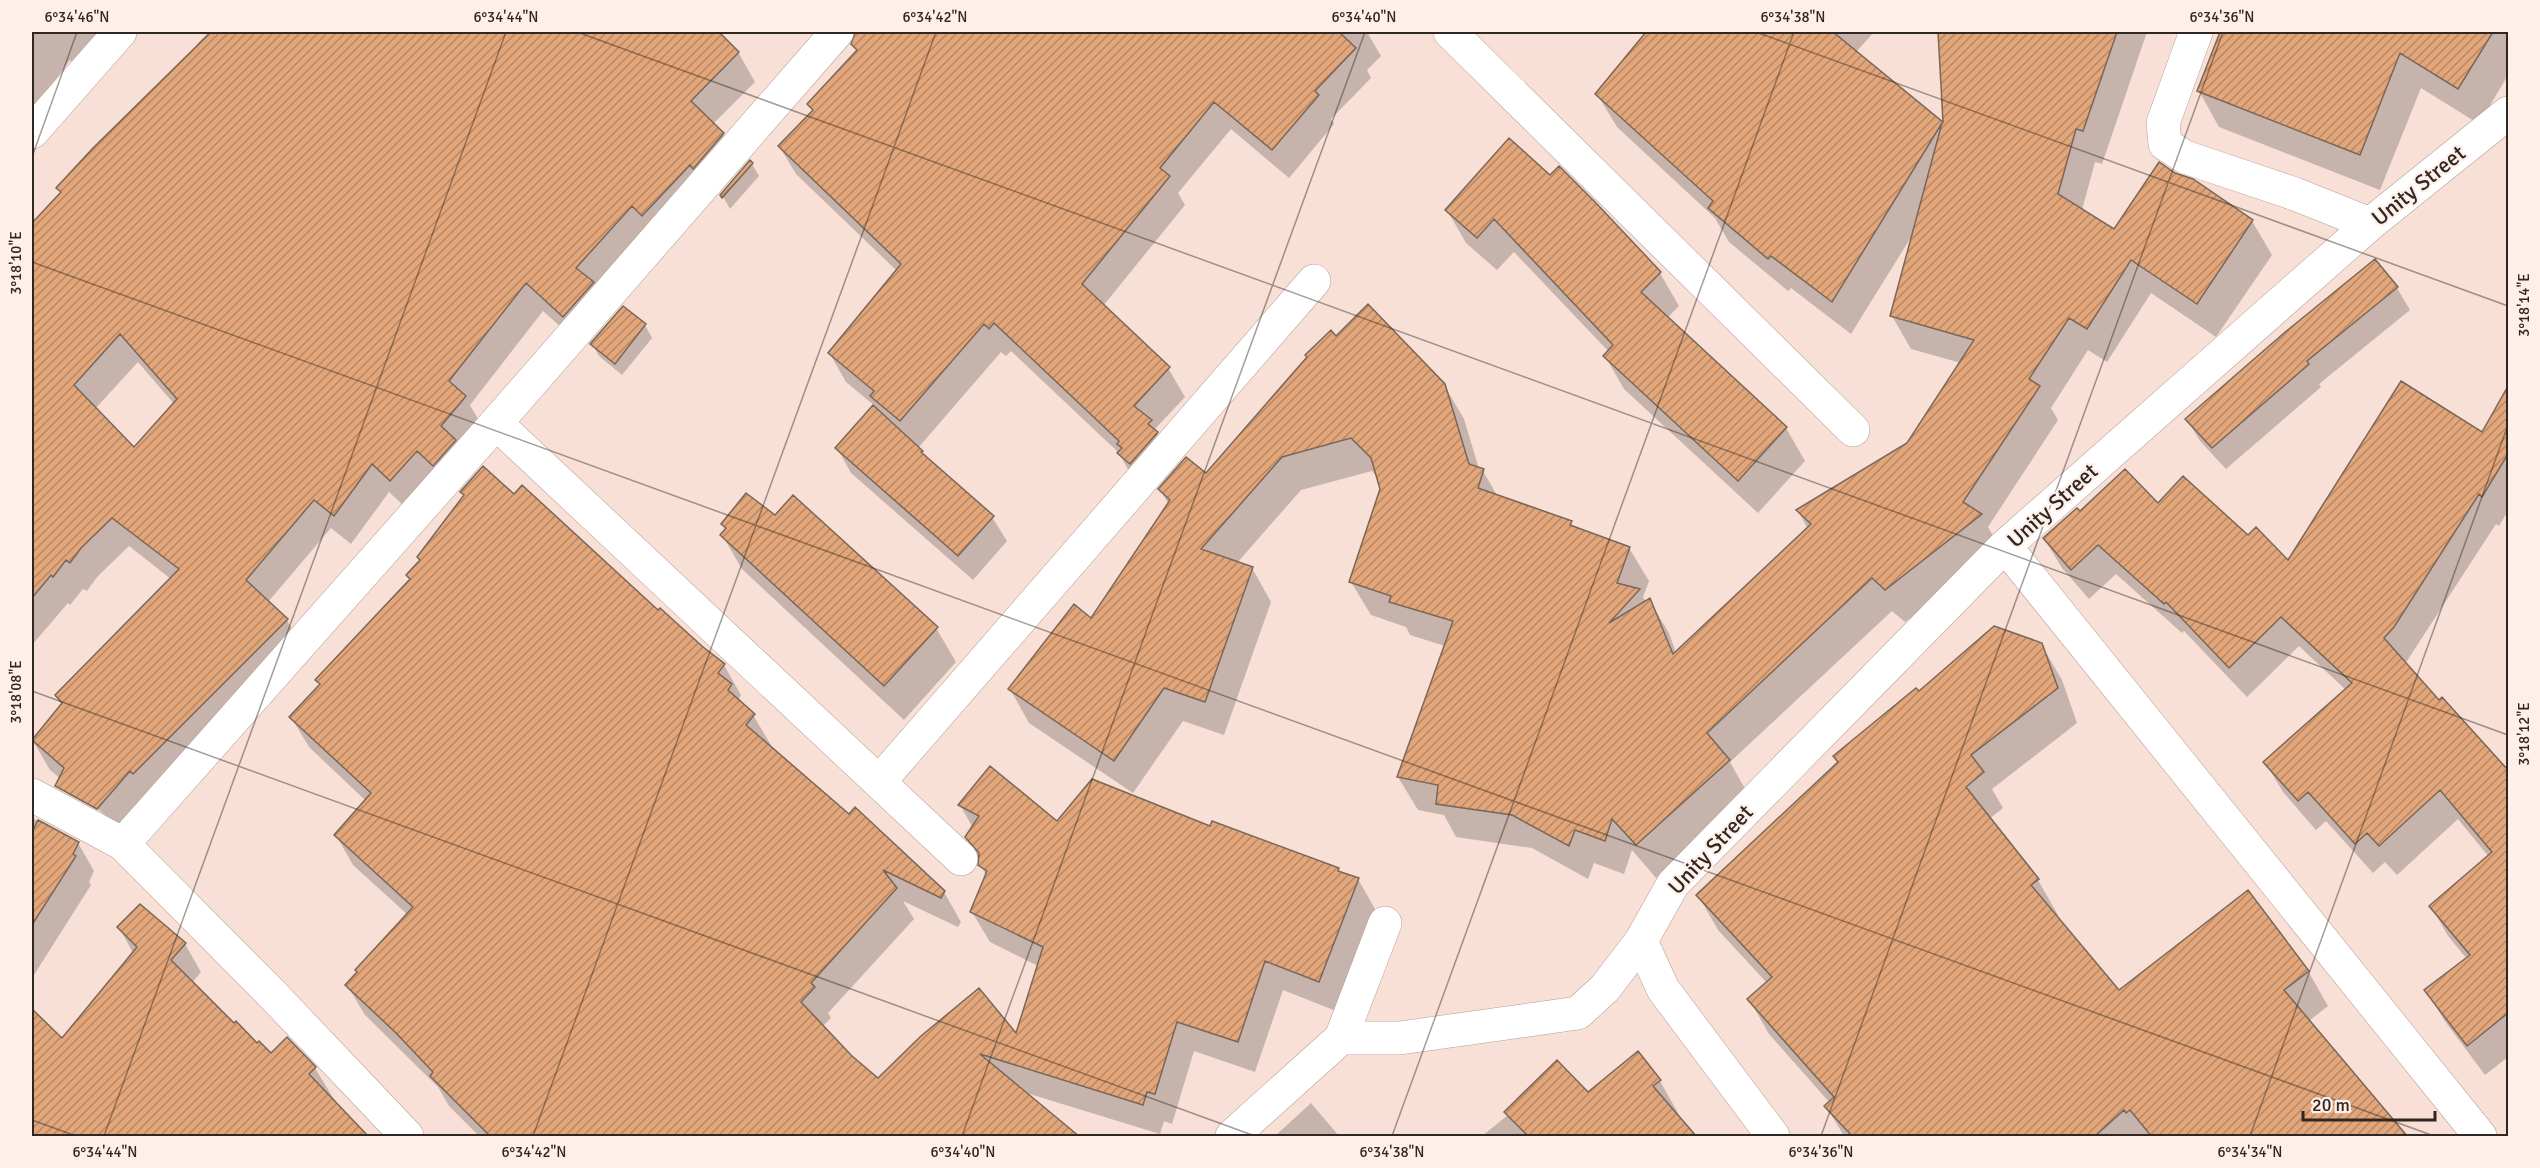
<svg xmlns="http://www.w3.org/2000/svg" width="2540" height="1168" font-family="Signika,sans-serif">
<defs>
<pattern id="building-hatch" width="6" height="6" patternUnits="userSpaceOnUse" patternTransform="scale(1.5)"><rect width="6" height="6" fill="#e2a67a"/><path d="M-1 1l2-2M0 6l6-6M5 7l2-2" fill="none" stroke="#b88764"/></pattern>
</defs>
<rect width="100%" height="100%" fill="#f8e0d6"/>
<path fill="#0003" fill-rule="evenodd" d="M32,32H110L77,67L70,60L32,112Z
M209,32H717L738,52L755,82L713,124L723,134L739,163L581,345L543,311L470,405L482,426L407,509L389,492L351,544L331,528L268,602L287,620L303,649L122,829L50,770L33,741L62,705L57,695L171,579L129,546L97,577L87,591L83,589L70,605L68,603L32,645V225L61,193L58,188L198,47L197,44ZM138,362L174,404L134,449L95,409Z
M857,32H1367L1381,56L1367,70L1371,78L1331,119L1334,124L1289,178L1231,129L1178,193L1185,205L1103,306L1168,368L1185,397L1155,429L1167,450L1135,482L1119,453L1011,351L1006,356L1001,352L918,448L926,458L992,517L1007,541L973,580L851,473L837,448L875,406L846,382L830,354L897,271L796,174L779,146L813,112L809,104L857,52L853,44Z
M1648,32H1874L1856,52L1944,125L1939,32H2147L2102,164L2095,162L2082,210L2114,231L2174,174L2192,181L2252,221L2272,255L2216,337L2151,293L2107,362L2088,350L2051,408L2058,420L1988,527L2000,548L1905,622L1892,611L1730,762L1748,794L1656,878L1632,850L1624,874L1594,863L1588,879L1532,848L1456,837L1444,815L1418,810L1398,777L1445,646L1410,635L1406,627L1371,615L1351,582L1382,490L1378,478L1372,471L1301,490L1237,563L1252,568L1271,602L1224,735L1183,721L1133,793L1029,723L1010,689L1092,620L1169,505L1160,489L1206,475L1335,338L1444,385L1464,419L1479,469L1483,471L1498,497L1571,522L1574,528L1629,548L1649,581L1643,597L1646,602L1649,600L1669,633L1676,653L1808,529L1798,511L1908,444L1961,363L1911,349L1892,316L1913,234L1851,334L1791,288L1788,291L1729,242L1715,218L1617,127L1597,94Z
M2222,32L2276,33L2508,32V75L2479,124L2421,88L2380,190L2219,127L2199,91Z
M752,164L759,176L730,209L722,195Z
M1559,168L1660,273L1679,306L1667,318L1786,428L1805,461L1758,513L1624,389L1605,356L1609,352L1514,252L1497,270L1466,243L1447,210L1550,177Z
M2375,261L2397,288L2410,310L2319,384L2321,387L2226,469L2200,441L2187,419Z
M645,325L652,338L622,375L599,356L592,344Z
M2507,450L2508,453V511L2499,526L2496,524L2405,664L2439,702L2442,699L2508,772V1057L2485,1075L2444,1020L2426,990L2467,959L2448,936L2431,906L2489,857L2458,819L2397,875L2385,862L2373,873L2326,821L2316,830L2283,792L2265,762L2346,690L2299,646L2247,697L2184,631L2182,633L2116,574L2089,599L2062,568L2044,538L2080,514L2158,505L2248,537L2288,563Z
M514,496L724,665L741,695L739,698L753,715L771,745L769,747L944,892L961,922L958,927L903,901L914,919L828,1013L831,1018L822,1027L851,1057L878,1080L1017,1036L1038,966L990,942L972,912L986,876L967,837L973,828L960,805L1057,823L1211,828L1338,869L1341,874L1358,879L1375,909L1336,1011L1283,990L1255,1072L1194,1051L1172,1124L1164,1121L1160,1134L1023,1092L1078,1136H479L449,1106L438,1087L365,1015L347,985L408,915L353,865L336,835L366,801L309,747L291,717L321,686L317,680L411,581L408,576Z
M723,525L936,628L956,662L904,720L742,569L722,535L726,530Z
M2041,644L2062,680L2077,723L1992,789L2003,808L1989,819L2038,880L2058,915L2056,917L2118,992L2308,971L2328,1006L2309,1021L2407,1136H1844L1826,1106L1830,1103L1769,1034L1749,999L1767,983L1718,930L1698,895L1919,693Z
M32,818L78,843L94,871L89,882L91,885L32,978Z
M119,927L185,944L201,972L192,983L257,1045L271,1055L315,1068L341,1111L367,1136H32V1011L62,1040L133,953Z
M1660,1081L1678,1113L1676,1114L1695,1136H1482L1508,1115L1588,1094Z
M1311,1103L1339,1136H1275Z"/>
<path fill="url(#building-hatch)" stroke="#79675a" stroke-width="1.5" fill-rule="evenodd" d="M211,32H719L739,52L691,101L724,133L693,169L690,165L642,216L632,206L576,268L594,282L563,317L526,283L449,381L466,396L441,426L456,440L433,466L417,451L390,481L372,464L334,516L314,500L246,580L288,619L133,774L130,771L97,809L55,786L64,768L32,740L62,703L55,695L179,569L112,518L81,548L70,563L66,560L53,577L51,575L32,598V223L61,192L56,188L93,148ZM120,334L177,399L134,447L74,385Z
M855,32H1339L1356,48L1315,91L1319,95L1272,150L1214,102L1160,168L1170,176L1082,284L1170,367L1134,406L1152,420L1148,424L1158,432L1130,464L1117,453L1122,448L1117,444L1119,441L994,323L989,329L984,324L900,421L870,396L874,391L828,353L901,264L778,146L813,110L807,104L857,50L851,44Z
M1646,32H1833L1943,122L1938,32H2117L2083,131L2076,129L2058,194L2114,229L2159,162L2175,173L2193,179L2253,220L2197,304L2131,260L2087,329L2069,318L2029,379L2040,386L1963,502L1982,514L1885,590L1872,578L1707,733L1730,760L1636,845L1612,819L1605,841L1575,830L1569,846L1512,815L1436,804L1438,785L1397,777L1453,621L1389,602L1391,596L1349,582L1380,489L1371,458L1351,438L1282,457L1201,549L1253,567L1205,702L1164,688L1114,761L1008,689L1074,604L1091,618L1170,500L1158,489L1186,457L1206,473L1307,357L1305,355L1331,330L1336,336L1368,304L1445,384L1469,464L1484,469L1478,488L1572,521L1570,525L1630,547L1617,583L1640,589L1609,623L1650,598L1673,654L1811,524L1796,510L1907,443L1974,340L1890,316L1942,123L1832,302L1771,256L1768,259L1708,208L1713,201L1595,94Z
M2220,32H2493L2458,89L2400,53L2360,155L2197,91Z
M1509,138L1550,175L1559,166L1597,204L1661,272L1641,292L1787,427L1738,481L1603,356L1613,345L1494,219L1477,238L1445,210Z
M750,160L753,163L722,198L720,195Z
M2375,259L2398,287L2307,361L2309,364L2212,448L2185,419L2284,333Z
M623,306L646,324L615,364L590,344Z
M2401,381L2482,432L2508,386V454L2482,497L2479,494L2394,627L2384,638L2439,700L2442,697L2508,770V1013L2467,1046L2424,990L2470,955L2429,906L2492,852L2440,790L2379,846L2367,833L2355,844L2308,792L2298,801L2263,762L2352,683L2281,617L2229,668L2166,602L2164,604L2098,545L2071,570L2043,538L2077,508L2080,511L2125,469L2158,503L2183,476L2248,535L2256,527L2288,560Z
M873,405L923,451L921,452L994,516L958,556L835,448Z
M483,466L514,494L522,485L658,610L660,608L703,647L725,664L718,673L732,684L728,690L755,714L746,725L849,814L855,807L945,891L941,898L883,870L897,888L811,983L815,987L801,1002L852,1056L878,1078L921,1036L979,988L1016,1033L1043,947L970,912L987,871L978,865L979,853L965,837L979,816L958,805L990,766L1057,821L1092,779L1210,826L1212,821L1339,868L1338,871L1359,878L1319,982L1265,961L1238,1042L1177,1022L1155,1094L1147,1092L1143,1105L980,1054L1080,1137H491L430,1076L433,1072L396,1033L345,985L357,972L355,970L413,907L334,835L371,793L289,717L320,684L315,680L410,579L406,575L420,560L417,557L464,495L460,492Z
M746,493L775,515L793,495L938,627L884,686L720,535L726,528L721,524Z
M1994,626L2042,643L2058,688L1971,755L1984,772L1966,787L2039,879L2031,885L2119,990L2248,890L2309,971L2284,990L2408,1137H2152L2130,1110L2126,1113L2124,1110L2094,1137H1853L1824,1106L1834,1097L1747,999L1772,977L1696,895L1838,762L1833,756L1916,688L1919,691Z
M38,820L79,842L73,854L76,856L32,925V832Z
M140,904L186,943L171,960L234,1023L236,1021L257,1043L259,1041L271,1053L287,1037L316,1067L309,1074L369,1137H32V1009L62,1038L137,947L117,927Z
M1638,1051L1661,1080L1653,1086L1697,1137H1529L1504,1112L1557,1060L1588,1092Z"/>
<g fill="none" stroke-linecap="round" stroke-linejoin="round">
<g stroke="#b59e94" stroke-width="34">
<path id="street" d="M1450,32L1853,430
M2196,32L2163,123L2165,144L2185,157L2295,194L2370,224
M32,132L120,32
M496,423L961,859
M2005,546L2480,1136
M879,782L1314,281
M32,795L123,844L272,994L407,1136
M123,844L496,423L837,32
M1641,941L1663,989L1773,1136
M1341,1038H1400L1578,1013L1605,988L1641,941L1673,884L2005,546L2370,224L2508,113
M1232,1136L1341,1038L1385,923"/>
</g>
<use href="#street" stroke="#fff" stroke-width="33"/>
</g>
<path fill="none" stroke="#302723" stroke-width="1.5" stroke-opacity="0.45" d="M577,32L2508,735M1756,32L2508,306M32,157L77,32M32,262L2434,1136M32,691L1255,1136M32,1120L76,1136M104,1136L506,32M533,1136L936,32M962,1136L1365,32M1392,1136L1794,32M1821,1136L2223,32M2250,1136L2508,425"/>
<g text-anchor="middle" stroke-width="4.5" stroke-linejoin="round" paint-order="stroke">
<g font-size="22" fill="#302723" stroke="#feefe9">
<text transform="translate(2418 185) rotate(-39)" y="8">Unity Street</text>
<text transform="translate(2052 505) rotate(-42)" y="8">Unity Street</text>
<text transform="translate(1710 849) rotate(-47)" y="8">Unity Street</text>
</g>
</g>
<rect width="2540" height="1168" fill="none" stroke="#feefe9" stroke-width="66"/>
<path d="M2303 1111v9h132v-9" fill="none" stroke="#302723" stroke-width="3"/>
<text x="2312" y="1111" font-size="18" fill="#302723" stroke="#feefe9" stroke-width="4.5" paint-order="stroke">20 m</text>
<rect x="33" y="33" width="2474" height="1102" fill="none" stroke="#302723" stroke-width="2"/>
<g font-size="15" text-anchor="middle" fill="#302723">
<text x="77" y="22">6°34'46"N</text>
<text x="506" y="22">6°34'44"N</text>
<text x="935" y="22">6°34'42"N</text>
<text x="1364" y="22">6°34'40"N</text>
<text x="1793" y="22">6°34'38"N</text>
<text x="2222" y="22">6°34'36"N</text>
<text transform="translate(16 263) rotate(-90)" y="5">3°18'10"E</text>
<text transform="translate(2524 305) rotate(-90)" y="5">3°18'14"E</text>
<text transform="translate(16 692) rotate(-90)" y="5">3°18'08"E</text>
<text transform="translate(2524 734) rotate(-90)" y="5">3°18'12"E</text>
<text x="105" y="1157">6°34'44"N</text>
<text x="534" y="1157">6°34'42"N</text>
<text x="963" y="1157">6°34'40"N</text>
<text x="1392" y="1157">6°34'38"N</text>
<text x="1821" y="1157">6°34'36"N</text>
<text x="2250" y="1157">6°34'34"N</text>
</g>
</svg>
